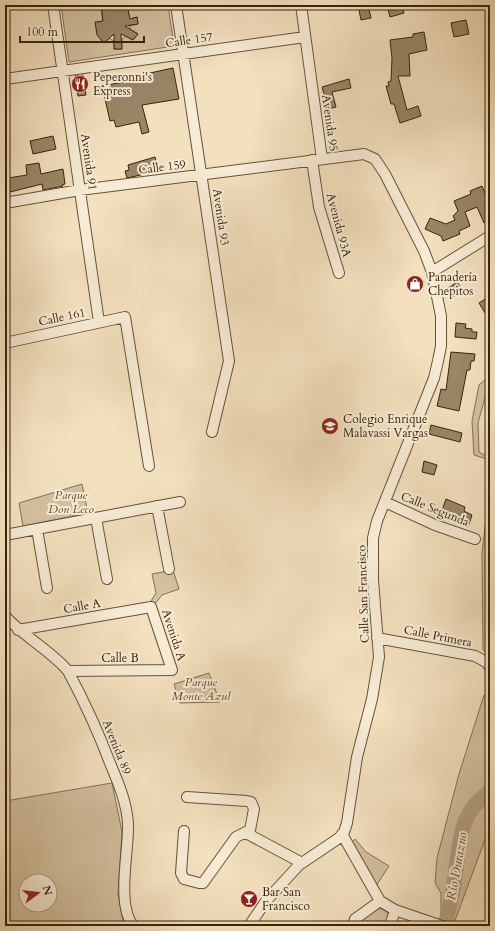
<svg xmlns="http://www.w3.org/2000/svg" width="495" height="931" font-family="Cardo,serif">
<rect width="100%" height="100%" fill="#f3e0be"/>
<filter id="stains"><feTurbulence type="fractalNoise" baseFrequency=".005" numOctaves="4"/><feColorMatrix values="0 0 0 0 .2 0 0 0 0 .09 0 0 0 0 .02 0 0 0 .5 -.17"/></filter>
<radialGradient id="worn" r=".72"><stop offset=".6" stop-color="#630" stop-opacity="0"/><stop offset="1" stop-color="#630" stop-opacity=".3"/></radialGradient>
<path fill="#d3c09f" stroke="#857254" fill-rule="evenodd" d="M61,5H101L104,34L99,37L104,43L109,38L114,41V49H122V40L125,36L133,40L138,34L130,29L129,26L138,24L137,17L130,19L127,5H168L174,46L69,62Z
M490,375V385L488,387L478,423L479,452L490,458V460L474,455L472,421L479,385Z
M82,484L88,513L23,526L19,503Z
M490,507V655L483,650L482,553L487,510Z
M173,570L179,589L162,595L155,604L151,601L156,593L152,574Z
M209,673L220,702L180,703L174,684Z
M484,695L490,696V826L453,926H439L441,917V893L435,883L437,858L459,774Z
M112,783L122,832L118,894L124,926H5V801ZM26,881H50V905H26Z
M355,839L366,852L389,866L376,886L350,844Z
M380,908L389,913L386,926H357V922Z"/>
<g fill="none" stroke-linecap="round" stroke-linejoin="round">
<path stroke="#b3a080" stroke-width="15" d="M445,926C448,912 452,898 454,883C460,850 456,813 490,792"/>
</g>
<path fill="#998667" stroke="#372408" d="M101,5H127L130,19L137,17L138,24L125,26L138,34L133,40L121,34L122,49H114V34L104,43L97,35L95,22L103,21Z
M358,5H368L371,18L361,20Z
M387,5H402L404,13L390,17Z
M466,20L469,34L454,37L451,23Z
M424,32L427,50L409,54L410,76H398L407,110L418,106L421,116L400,123L394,104H391L386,86H389L388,82L391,81L392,58L390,40L413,37V34Z
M173,68L179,99L142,105L149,132L142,134L139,122L116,127L114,120L110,121L102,86L151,77L150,73Z
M83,75L86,95L78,96L75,76Z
M349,79L351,88L332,92L336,107L328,109L322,87Z
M53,136L56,149L33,154L30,141Z
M155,157L158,171L127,178L125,171L129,170L128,165Z
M39,163L41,174L63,169L65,184L62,185L63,186L43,190L42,184L10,192L8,178L27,175L26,165Z
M482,186L490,205V220L484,223L477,207L465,212L470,226L459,231L460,234L443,241L441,236L425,229L430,218L446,224L455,220L453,216L458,211L454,201L471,194L470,191Z
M457,282L463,290L453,297L447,289Z
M490,296V310L485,313L479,303Z
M456,323L466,324L465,328L472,329V332H477L476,339L455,337Z
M451,352L475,354L474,361H471L470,370H467L459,411L437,406L441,389L446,390Z
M431,425L462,433L460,442L429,434Z
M424,461L437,465L434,475L422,472Z
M446,499L465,507L464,511L472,515L468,527L440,516Z"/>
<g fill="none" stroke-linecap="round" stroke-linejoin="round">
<g stroke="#665336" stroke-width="12">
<path id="minor" d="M53,5L99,322
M176,5L229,361L212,432
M301,5L322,159
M5,79L305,37
M312,160L319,207L339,273
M5,203L80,190L364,154L375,159L385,174L424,251L432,272
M5,343L125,317L149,466
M385,502L435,525L475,539
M157,506L169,569
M96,518L107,579
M37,529L47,588
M5,535L180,502
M5,616C24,637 50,650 68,671C84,701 98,731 110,763C118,782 127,803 128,824C129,852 116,903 133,926
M18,630L151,607L172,670L68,671
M377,638L475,656L486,662L490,667
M184,831L181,873L184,879L199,883H203L236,837L250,830L254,809L251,802L247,801L187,797
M246,833L302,863
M342,834L380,901L395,910L442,926
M249,926L266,901L299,865L339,838L344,832L347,823L357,757L372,699L379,657L373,580V538L377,521L434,378L438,361L441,346V316L432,272L490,236
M353,926L355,919L380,901
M390,926L395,910"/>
</g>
<use href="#minor" stroke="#f7ebd5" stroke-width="10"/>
</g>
<defs>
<g id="restaurant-disc" transform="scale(0.9)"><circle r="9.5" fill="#8f2418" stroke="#f7ebd5"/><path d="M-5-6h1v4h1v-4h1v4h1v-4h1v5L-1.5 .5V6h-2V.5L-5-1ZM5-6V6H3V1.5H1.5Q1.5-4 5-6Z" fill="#fff"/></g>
<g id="shop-disc" transform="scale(0.9)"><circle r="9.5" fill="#8f2418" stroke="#f7ebd5"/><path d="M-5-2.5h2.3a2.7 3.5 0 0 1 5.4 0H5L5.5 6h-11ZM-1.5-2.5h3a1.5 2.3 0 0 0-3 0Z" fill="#fff"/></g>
<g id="school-disc" transform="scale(0.9)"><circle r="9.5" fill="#8f2418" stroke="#f7ebd5"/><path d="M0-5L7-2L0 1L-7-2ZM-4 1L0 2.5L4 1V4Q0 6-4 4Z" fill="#fff"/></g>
<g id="bar-disc" transform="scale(0.9)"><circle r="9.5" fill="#8f2418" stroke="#f7ebd5"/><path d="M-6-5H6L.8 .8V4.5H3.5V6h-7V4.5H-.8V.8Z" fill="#fff"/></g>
</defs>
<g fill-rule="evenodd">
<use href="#restaurant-disc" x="80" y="84"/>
<use href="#shop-disc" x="415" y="284"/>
<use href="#school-disc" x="330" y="426"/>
<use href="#bar-disc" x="249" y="899"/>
</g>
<g text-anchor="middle" stroke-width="4" stroke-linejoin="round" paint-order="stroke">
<g font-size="12" fill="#372408" stroke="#f7ebd5">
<text transform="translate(189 40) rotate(-8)" y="4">Calle 157</text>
<text transform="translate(330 123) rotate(82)" y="4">Avenida 95</text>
<text transform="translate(89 162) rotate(82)" y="4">Avenida 91</text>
<text transform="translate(162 167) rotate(-7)" y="4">Calle 159</text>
<text transform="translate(221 217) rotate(82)" y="4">Avenida 93</text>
<text transform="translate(339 225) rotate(75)" y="4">Avenida 93A</text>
<text transform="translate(62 317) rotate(-12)" y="4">Calle 161</text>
<text transform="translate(435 509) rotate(22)" y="4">Calle Segunda</text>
<text transform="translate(363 594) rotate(-92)" y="4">Calle San Francisco</text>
<text transform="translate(82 606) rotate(-10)" y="4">Calle A</text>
<text transform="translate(174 635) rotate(72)" y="4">Avenida A</text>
<text transform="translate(438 636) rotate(11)" y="4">Calle Primera</text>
<text x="120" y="662">Calle B</text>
<text transform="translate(117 747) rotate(68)" y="4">Avenida 89</text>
</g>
<g font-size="12" fill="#372408" stroke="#f7ebd5" text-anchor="start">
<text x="93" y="81">Peperonni's<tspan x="93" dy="14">Express</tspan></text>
<text x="428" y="281">Panadería<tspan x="428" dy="14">Chepitos</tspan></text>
<text x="343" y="423">Colegio Enrique<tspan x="343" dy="14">Malavassi Vargas</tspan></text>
<text x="262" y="896">Bar San<tspan x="262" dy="14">Francisco</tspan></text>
</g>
<g font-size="12" font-style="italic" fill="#5e4b2e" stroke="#f7ebd5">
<text x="71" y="499">Parque<tspan x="71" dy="14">Don Leco</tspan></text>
<text x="201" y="686">Parque<tspan x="201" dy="14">Monte Azul</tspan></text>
</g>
<g font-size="13" font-style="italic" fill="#624f32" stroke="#f7ebd5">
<text transform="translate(456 866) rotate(-80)" y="5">Río Durazno</text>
</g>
</g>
<rect width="495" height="931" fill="none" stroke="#f3e0be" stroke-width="20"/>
<rect x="6" y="6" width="483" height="919" fill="none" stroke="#372408" stroke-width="2"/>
<rect x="10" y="10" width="475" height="911" fill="none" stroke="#372408"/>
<g transform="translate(38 893) rotate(75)"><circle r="19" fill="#f7ebd5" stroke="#aa9b83"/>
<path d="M0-3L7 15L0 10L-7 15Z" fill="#8f2418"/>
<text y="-6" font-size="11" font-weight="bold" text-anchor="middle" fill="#372408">N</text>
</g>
<path d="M20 36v6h124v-6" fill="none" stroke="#372408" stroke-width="2"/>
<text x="26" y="36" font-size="12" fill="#372408" stroke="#f7ebd5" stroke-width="3" paint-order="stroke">100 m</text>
<rect width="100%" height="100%" filter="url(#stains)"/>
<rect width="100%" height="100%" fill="url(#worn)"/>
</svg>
